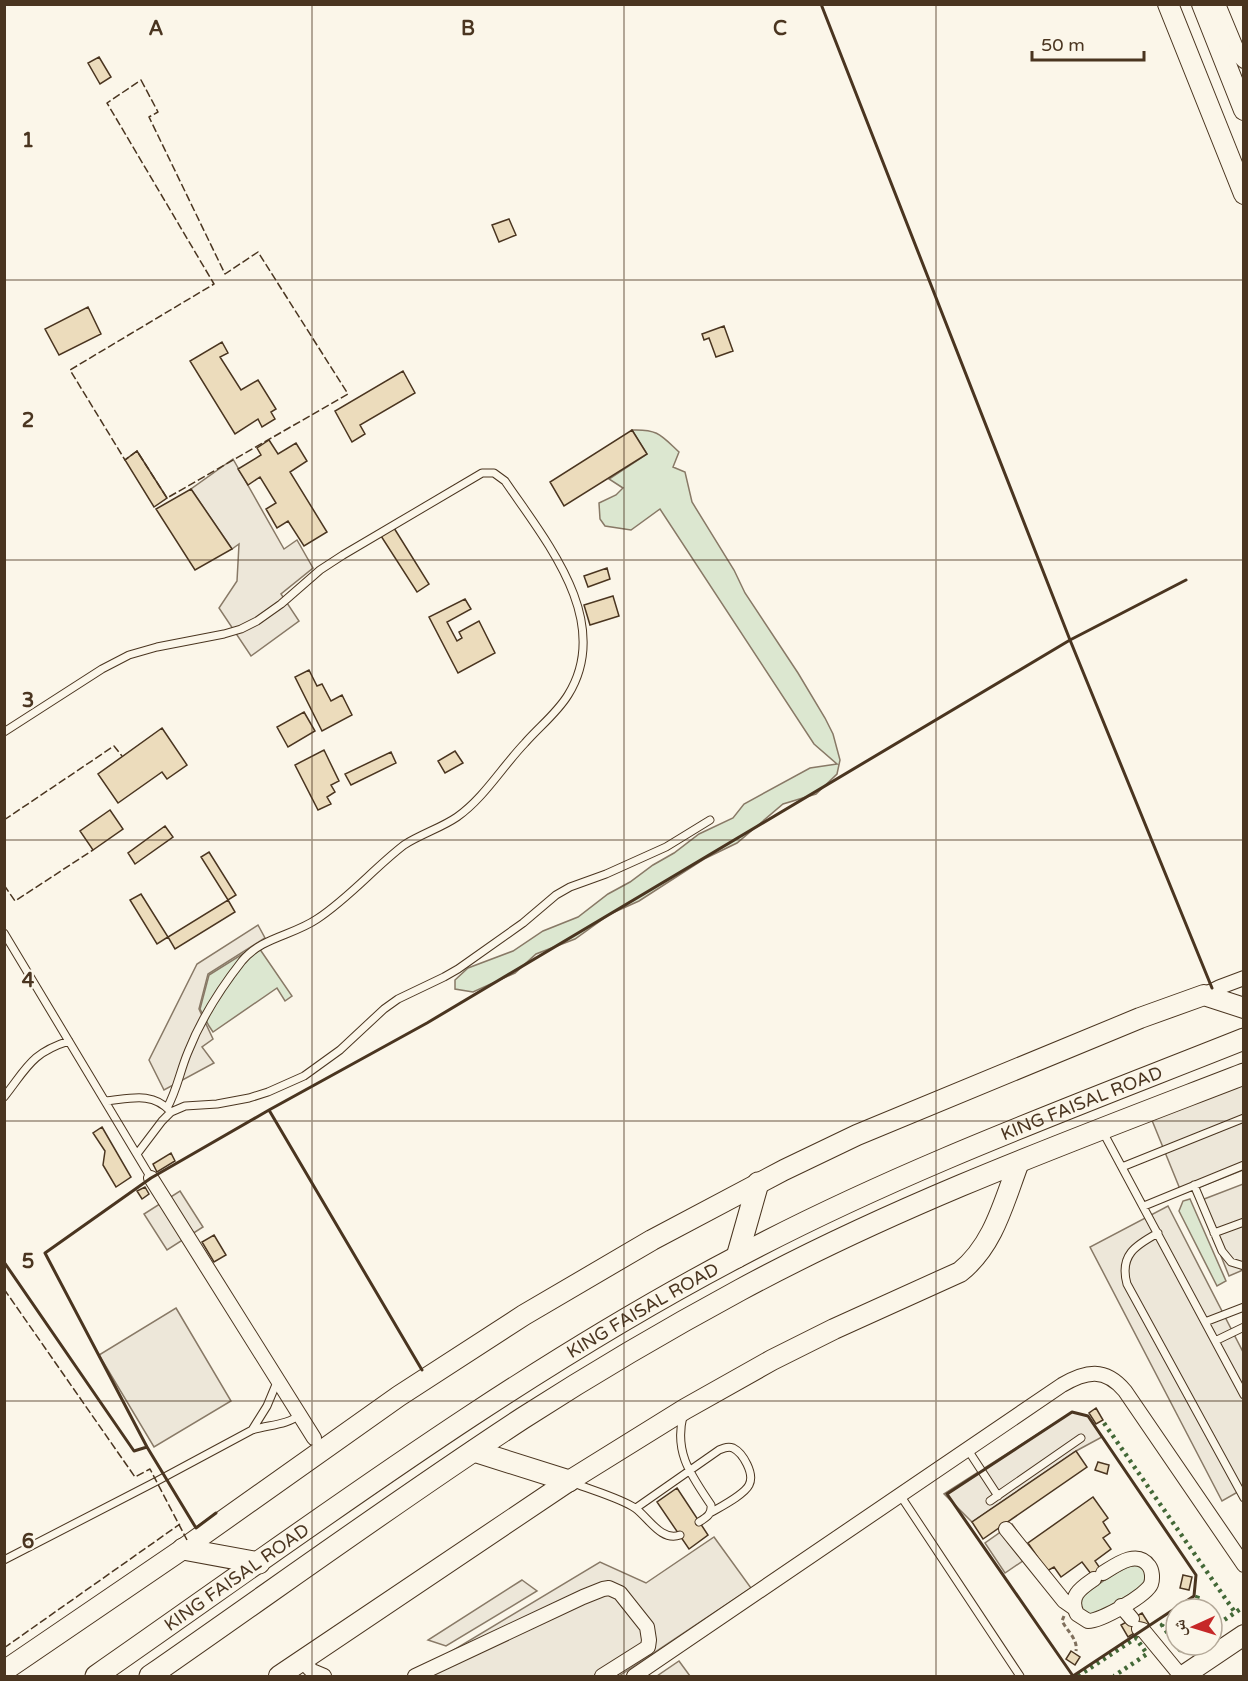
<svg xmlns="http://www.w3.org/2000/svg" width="1248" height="1681" font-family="'Varela Round','Noto Naskh Arabic',sans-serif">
<rect width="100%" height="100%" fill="#fbf6e9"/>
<path fill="#dce7d0" stroke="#887966" stroke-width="1.5" d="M632,430C658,429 661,435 679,452L673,467L685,472L692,502L734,570L745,593L798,673L825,718L833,734L840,760L837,774L816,794L783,804L737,843L704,859L639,901L610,914L575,939L536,954L515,973L473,992L455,989V980L468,968L513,951L543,931L578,917L608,894L630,882L653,865L674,853L699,834L733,818L744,804L810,768L837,764L814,744L660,509L631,530L605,526L600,519L599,503L616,495L623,488L609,479L647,454Z
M257,945L292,996L285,1001L277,988L213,1032L209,1026L200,1009L209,975Z
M1190,1199L1226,1281L1217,1286L1179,1211L1183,1201Z
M1132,1564L1141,1566L1146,1573L1145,1582L1140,1588L1098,1614L1089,1615L1082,1610L1080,1598C1097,1584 1113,1574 1132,1564Z"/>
<path fill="#ede7d9" stroke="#887966" stroke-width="1.5" d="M233,459L284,549L297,540L313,568L281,594L299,621L251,656L219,608L237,581L239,544L232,549L191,489Z
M258,925L265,938L208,974L199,1009L213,1039L202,1047L214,1063L164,1090L149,1060L197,964Z
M1243,1075V1170L1182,1194L1149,1113Z
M1243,1184V1270L1229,1276L1199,1201Z
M180,1191L203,1227L167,1250L144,1214Z
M1168,1206L1243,1352V1489L1222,1501L1090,1247Z
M176,1308L231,1401L154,1447L99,1355Z
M1072,1412L1088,1416L1102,1437L1076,1451L972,1522L944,1494Z
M1012,1524L1033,1554L1005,1573L985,1543Z
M714,1537L751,1588L619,1676H434L427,1666L600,1562L646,1583Z
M522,1580L537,1591L446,1646L428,1640Z
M679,1661L690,1676H657Z"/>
<path fill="#ecdcbc" stroke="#4a3520" stroke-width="1.5" d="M99,57L111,77L100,84L88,63Z
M509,219L516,235L499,242L492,225Z
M88,307L101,334L59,355L45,329Z
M724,326L733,351L716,357L709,338L704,340L702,334Z
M222,342L228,353L220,357L241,390L258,380L276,409L271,412L275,419L262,427L258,419L235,434L190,361Z
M403,371L415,393L360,425L365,434L352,442L335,411Z
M632,430L647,454L564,506L550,482Z
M269,440L278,454L296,443L307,461L290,472L327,532L304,546L288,521L277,528L266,509L276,503L260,477L248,485L238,469L261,455L257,448Z
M137,451L167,498L154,507L125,460Z
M191,489L232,549L195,570L156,509Z
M394,528L429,584L417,592L381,536Z
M607,568L610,579L588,587L584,576Z
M613,596L619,616L590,625L584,605Z
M465,599L471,609L447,622L457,641L462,638L459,632L479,621L495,653L458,673L429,617Z
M309,670L317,686L322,684L331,701L342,695L352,715L322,731L295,677Z
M304,712L315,731L288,747L277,727Z
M162,728L187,765L167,779L162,772L118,803L98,774Z
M324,750L339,781L331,785L335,792L327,797L331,804L318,810L295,765Z
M455,751L463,763L445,773L438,761Z
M391,752L396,763L351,785L345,774Z
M110,810L123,829L93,850L80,831Z
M165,826L173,837L135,864L128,853Z
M209,852L236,895L228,900L201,857Z
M141,894L168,937L157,944L130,900Z
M228,900L235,912L175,949L168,937Z
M102,1127L131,1177L116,1187L103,1165L105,1151L93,1133Z
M171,1153L175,1161L157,1172L153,1164Z
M145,1187L149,1194L142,1199L137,1191Z
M214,1235L226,1255L214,1262L202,1242Z
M1096,1408L1103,1420L1096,1424L1089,1413Z
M1076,1451L1087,1467L983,1539L972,1522Z
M1098,1462L1109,1465L1107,1474L1095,1470Z
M677,1488L708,1535L689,1549L657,1502Z
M1093,1497L1108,1518L1103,1522L1110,1533L1103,1538L1111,1549L1095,1561L1106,1577L1098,1583L1082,1562L1061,1577L1054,1567L1047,1571L1028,1543Z
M1183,1575L1192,1577L1189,1590L1180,1588Z
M1142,1613L1149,1624L1128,1637L1121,1625Z
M1071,1651L1080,1657L1075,1665L1066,1659Z"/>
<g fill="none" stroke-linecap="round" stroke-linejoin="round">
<g stroke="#4a3520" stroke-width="9">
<path id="lane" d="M4,732L102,669L129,655L157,647L224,634L241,629L257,621L281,604L320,570L343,555L482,473H494L505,481C545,540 614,621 568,695C557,713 539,727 525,743C502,767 484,798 457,817C441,828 421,834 404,845C374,868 349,898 317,919C292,936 262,937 242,961C220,989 201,1019 188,1052C180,1071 177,1090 167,1108
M4,933L151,1178
M4,1097C27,1068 31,1053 69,1041
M105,1101C129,1099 152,1091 170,1111
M1103,1132L1244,1395
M137,1154L162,1121L171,1112L185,1106L217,1104L249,1098L268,1092L304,1076L340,1050L384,1009L398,999L444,977L458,969L523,923L556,895L570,887L606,874L666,847L710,820
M1122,1167L1244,1118
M1194,1185L1222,1251L1231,1262L1244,1266
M1144,1206L1244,1165
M1158,1233C1136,1245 1119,1255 1127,1284L1244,1498
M1214,1233L1244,1222
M1205,1322L1244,1307
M1215,1341L1244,1327
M683,1416C674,1453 691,1475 711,1505C712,1514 707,1517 699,1522
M252,1430L267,1406L277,1382
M968,1450L998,1496
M574,1483C591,1490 620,1498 635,1508C648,1517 661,1542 680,1535
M900,1495L1020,1676
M990,1501L1081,1438
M636,1508L719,1450C724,1448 728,1446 733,1448C743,1453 755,1474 749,1485C744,1495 720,1507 710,1513
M4,1560L157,1481L252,1430C267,1425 288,1425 299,1415"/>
</g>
<g stroke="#4a3520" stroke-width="16">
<path id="street" d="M1218,4L1240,57L1244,61
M1204,995L1220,987L1244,978
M151,1178L314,1438
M1006,1529L1064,1601L1074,1608
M1094,1579C1081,1588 1068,1596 1077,1614L1088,1621C1101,1621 1147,1595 1151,1584C1153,1578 1152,1570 1149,1566C1137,1549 1116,1565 1103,1573
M1121,1606L1132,1619
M1139,1629L1143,1630L1181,1676
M302,1661L312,1671L324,1676
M415,1676L583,1597L603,1589L609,1588L620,1593L647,1627L649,1640L648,1647L602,1676
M634,1676L1062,1385C1086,1371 1105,1367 1125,1391L1244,1565"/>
</g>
<g stroke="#4a3520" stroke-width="22">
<path id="secondary" d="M1168,4L1244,194
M1202,4L1244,110
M4,1671L183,1549L399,1396L524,1315L652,1240L784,1170L857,1135L1140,1018L1204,995L1244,1008
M279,1676L569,1481L685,1409L772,1360L834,1329L960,1272C994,1245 1004,1201 1019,1162
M1183,1676L1244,1635"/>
</g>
<g stroke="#4a3520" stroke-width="23">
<g id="primary">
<path d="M737,1257L758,1183"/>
<path d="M474,1451L569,1481"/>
<path d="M183,1549L259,1563"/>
<path id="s1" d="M96,1676C306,1530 512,1375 739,1256C901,1170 1073,1107 1244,1039"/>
<path d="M150,1676C274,1590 396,1501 523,1418C593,1373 666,1330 740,1290C901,1203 1073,1140 1244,1074"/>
</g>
</g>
<path stroke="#7f6f5c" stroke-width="3" stroke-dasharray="4.5 3" stroke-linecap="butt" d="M1064,1616L1062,1621C1067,1631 1078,1639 1076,1651"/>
<use href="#lane" stroke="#fbf6e9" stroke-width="7"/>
<use href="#street" stroke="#fbf6e9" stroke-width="14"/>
<use href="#secondary" stroke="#fbf6e9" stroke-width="20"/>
<use href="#primary" stroke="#fbf6e9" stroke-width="21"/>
<path stroke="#436837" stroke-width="4.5" stroke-dasharray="3 4.5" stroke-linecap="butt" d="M1104,1423L1234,1611
M1188,1609L1195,1605L1199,1592
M1176,1617L1162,1625L1180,1650L1187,1645
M1212,1628L1242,1608
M1078,1676L1136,1638L1147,1654L1114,1676"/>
<path stroke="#4a3520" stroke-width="1.5" stroke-dasharray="8 3" stroke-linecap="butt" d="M141,80L158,112L149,117L225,274L258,252L348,394L167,498L137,451L125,460L70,370L214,284L107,103Z
M4,820L114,746L122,756
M4,885L15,901L93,850
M4,1289L135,1477L150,1469L187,1540
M4,1648L180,1524"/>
<path stroke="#4a3520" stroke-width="3" d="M1186,580L1070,640L1212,988
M269,1110L422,1370
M4,1262L134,1451L147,1447L196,1528L216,1513
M1072,1412L1088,1416L1196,1575L1194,1596L1073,1676L947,1494Z
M147,1447L45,1253L151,1178L269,1110L427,1023L1070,640L821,4"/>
</g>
<path fill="none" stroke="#4a3520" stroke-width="1.5" stroke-opacity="0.55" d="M312,4V1676M624,4V1676M936,4V1676M4,280H1244M4,560H1244M4,840H1244M4,1121H1244M4,1401H1244"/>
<g text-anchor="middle" stroke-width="4.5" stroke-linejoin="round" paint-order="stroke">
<g font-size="18" fill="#4a3520" stroke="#fbf6e9">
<text dy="6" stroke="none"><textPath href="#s1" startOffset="1144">KING FAISAL ROAD</textPath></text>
<text dy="6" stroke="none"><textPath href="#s1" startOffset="658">KING FAISAL ROAD</textPath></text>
<text dy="6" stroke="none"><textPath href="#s1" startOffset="172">KING FAISAL ROAD</textPath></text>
</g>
</g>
<g font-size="20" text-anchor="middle" font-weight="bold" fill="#4a3520" stroke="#fbf6e9" stroke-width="4.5" stroke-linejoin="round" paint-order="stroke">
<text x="156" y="35">A</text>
<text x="468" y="35">B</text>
<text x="780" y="35">C</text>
<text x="28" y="147">1</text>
<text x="28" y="427">2</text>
<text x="28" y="707">3</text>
<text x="28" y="987">4</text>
<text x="28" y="1268">5</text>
<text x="28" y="1548">6</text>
</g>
<rect width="1248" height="1681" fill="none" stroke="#4a3520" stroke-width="12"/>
<g transform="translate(1194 1627) rotate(266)"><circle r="28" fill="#fbf6e9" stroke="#b4a999" stroke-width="1.5"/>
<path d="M0-4.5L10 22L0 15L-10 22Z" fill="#c62828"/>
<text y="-9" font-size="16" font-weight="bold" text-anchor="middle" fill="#4a3520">ش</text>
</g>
<path d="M1032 51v9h112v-9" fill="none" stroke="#4a3520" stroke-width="3"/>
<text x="1041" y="51" font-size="18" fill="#4a3520" stroke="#fbf6e9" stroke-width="4.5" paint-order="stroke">50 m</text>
</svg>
